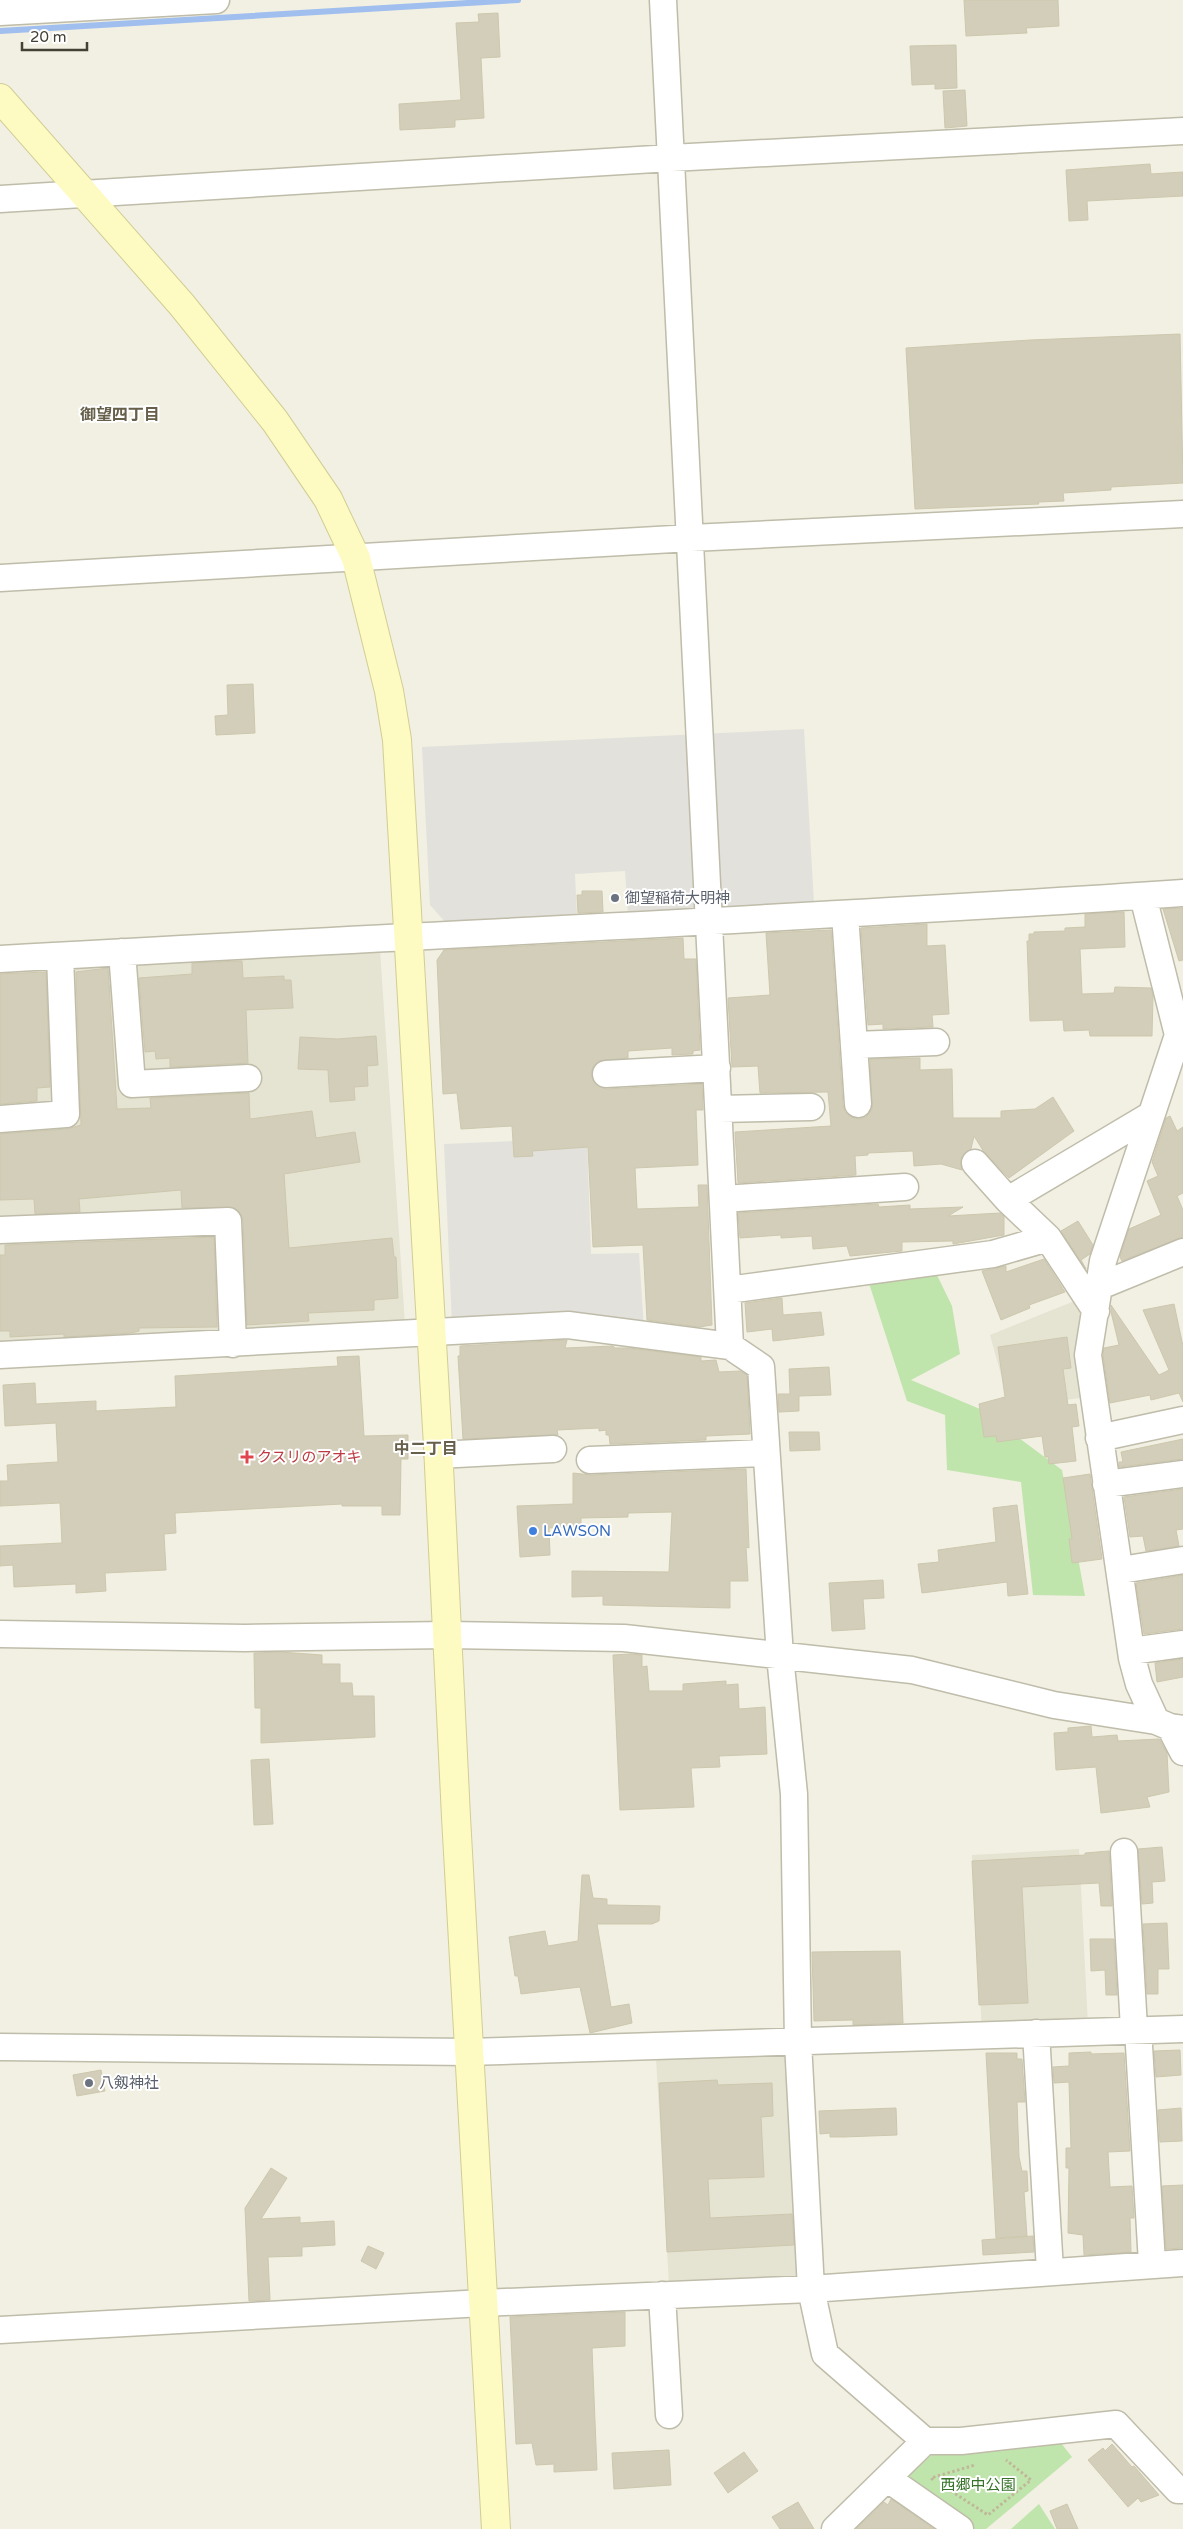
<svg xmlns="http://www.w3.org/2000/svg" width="1183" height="2529" font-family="'Varela Round','Noto Sans JP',sans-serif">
<rect width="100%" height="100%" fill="#f1f0e3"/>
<path fill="#e5e3d2" d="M380,950L405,1324L0,1344V967Z
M1077,1300L1089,1311L1088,1397L1010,1407L990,1335Z
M1079,1849L1088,2026L982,2031L972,1855Z
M780,2054L791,2062L798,2278L669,2284L656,2058Z"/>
<path fill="#c0e5ac" d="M935,1271L952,1306L960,1354L911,1380L980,1409L1062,1470L1085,1596L1033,1595L1021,1482L947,1470L945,1415L907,1401L866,1274Z
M1057,2438L1072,2457L986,2529H970L906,2478L937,2450Z
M1039,2504L1055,2529H1011Z"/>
<path fill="#e2e1dc" d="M804,729L814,903L628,914L625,871L575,874L577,917L447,924L430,905L422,747Z
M587,1138L591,1254L639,1253L644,1329L452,1324L444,1144Z"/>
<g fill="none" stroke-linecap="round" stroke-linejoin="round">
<path stroke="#a0beee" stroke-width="6" d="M0,31L518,0"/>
</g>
<path fill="#d3ceb9" stroke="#cdc7ad" d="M964,0H1058L1059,26L1026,28L1027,33L966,36Z
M498,13L500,57L481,58L484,118L455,120V127L400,130L399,104L461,100L456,23L479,22L478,14Z
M956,45L957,88L935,89V84L912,85L910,46Z
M965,90L967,126L945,128L943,91Z
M1150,164L1151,174L1183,172V196L1087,201L1088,220L1069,221L1066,170Z
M1180,334L1183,483L1111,487V490L1063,493L1064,501L1038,502L1039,504L915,509L906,348L1030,340Z
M253,684L255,733L216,735L215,716L228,715L227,685Z
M582,891H602L603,912L578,913L577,895H582Z
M1183,908V960L1179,961L1163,909Z
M1124,912L1125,947L1080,949L1082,994L1114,993L1115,987L1151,988L1153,996L1152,1036H1090L1089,1030L1064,1031L1063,1020L1030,1021L1027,941H1029V934H1034V932L1065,931V928L1085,927V914Z
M927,924V946L945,945L949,1014L932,1015L933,1027L883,1029V1024L868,1025L861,928Z
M831,930L843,1105L845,1112L851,1117L859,1119L866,1117L872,1110L870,1059L920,1058V1070L952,1069L953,1118H1001V1111L1035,1109L1053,1097L1074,1131L1009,1178L984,1152L974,1136L971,1149L961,1158L962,1170L941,1164L914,1166L913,1151L868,1153V1155L855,1156L856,1175L738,1183L735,1132L831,1126L828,1092L760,1093L758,1066L732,1067L728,998L770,995L766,933Z
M683,938L684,959H696L700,1050L693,1051V1054L672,1055V1048L628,1051V1058L598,1061L593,1067L591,1074L594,1083L606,1089L702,1084L703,1110H696L698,1165L635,1168L637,1209L699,1207L698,1185H707L712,1325L699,1327L647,1320L643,1245L593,1247L588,1147L532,1151L533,1156L514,1157L512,1126L461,1129L457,1093L443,1094L437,960L444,950Z
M242,961L243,978L284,976V980H291L293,1008L246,1010L248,1063L170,1067V1058L156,1059L155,1051L145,1052L139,978L192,974V963Z
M108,968L117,1109L151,1108L150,1098L249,1093L250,1119L312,1111L316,1138L355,1132L360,1162L284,1174L289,1248L392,1238L394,1257H396L398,1298L374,1300V1310L308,1313L309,1321L247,1325L243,1220L240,1213L235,1208H182L181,1190L79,1199L80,1212L35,1214L34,1199L0,1200V1134L67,1129L81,1125L76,972Z
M46,972L50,1087L37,1088V1101L0,1104V974Z
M376,1036L378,1065L367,1066L368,1086L354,1087L355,1100L330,1102L328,1070L298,1069L300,1037L338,1039Z
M1170,1116L1177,1131L1183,1127V1193L1177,1196L1183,1210V1237L1122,1261L1120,1257L1129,1229L1161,1215L1147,1181L1158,1176L1152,1162L1166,1118Z
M878,1204L879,1207L910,1205V1209L963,1207L948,1216L1000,1213L1004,1216V1235L953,1244V1241L902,1242V1251L850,1256L847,1246L813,1249L812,1236L781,1238V1235L740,1238L738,1213Z
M1078,1221L1093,1245L1090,1254L1081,1260L1086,1269L1061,1231Z
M214,1237L217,1327L139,1328V1331L131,1333L64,1337V1334L10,1337V1331H0V1255H5V1245Z
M1044,1259L1065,1292L1029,1305L1030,1308L1001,1320L982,1271L1006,1266V1272Z
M782,1298L783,1315L821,1312L824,1335L773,1341L772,1329L747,1332L745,1303Z
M1174,1304L1183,1346V1402L1179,1393L1151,1400L1150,1395L1110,1403L1103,1355L1104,1348L1119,1345L1111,1312V1305L1159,1375L1169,1370L1143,1310Z
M1067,1337L1071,1368L1063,1369L1068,1405L1076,1404L1079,1426L1072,1427L1076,1461L1049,1464L1048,1457H1045L1042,1436L997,1442L996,1436L984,1437L979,1404L1005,1397L998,1347Z
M567,1340L565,1348L613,1346L615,1348H629L701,1357V1361L716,1360L719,1372L740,1371L747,1375L750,1434L706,1436V1440L610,1444L609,1435H606V1430L599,1431V1428L557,1430L558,1435L463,1439L458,1356H460V1346Z
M359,1356L364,1436L408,1435V1459H401L400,1515H382V1506H342V1504L175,1513L176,1533L164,1534L166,1570L105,1573L106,1591L76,1593V1584L14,1587L13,1565L0,1566V1546L62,1543L60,1503L0,1506V1481H8L7,1465L58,1462L56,1423L5,1426L3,1385L35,1383L36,1404L96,1401V1411L176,1407L175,1376L338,1366L337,1357Z
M829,1367L831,1395L799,1396V1411L779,1412L778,1394H790L789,1369Z
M789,1432H819L820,1450L790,1451Z
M1183,1439V1459L1119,1467V1462H1123L1121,1452Z
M746,1469L749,1548L746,1547L748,1581H730V1608L603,1605V1596L572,1597V1571L669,1572L672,1512L628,1513V1517L581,1518V1526L549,1528L550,1555L520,1557L517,1506L573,1504V1473L591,1475Z
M1090,1474L1102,1559L1072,1563L1069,1539H1072L1063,1478Z
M1183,1489V1529L1176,1530L1179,1546L1146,1551L1143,1536L1130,1537L1124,1497Z
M1017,1505L1028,1594L1008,1596L1007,1582L922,1593L918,1564L939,1562L938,1550L996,1542L993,1508Z
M1183,1575V1629L1144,1634L1136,1583Z
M883,1580L884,1598L863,1599L865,1629L832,1631L829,1583Z
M280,1652L322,1655V1664H340V1683H352L353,1696H374L375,1737L261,1743V1708H255L254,1653Z
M630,1654L642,1655V1667L647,1666L649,1691H683V1684L726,1681V1685L738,1684L739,1709L765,1707L767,1754L719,1756L720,1767L691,1768L694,1807L620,1810L613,1655Z
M1183,1659V1677L1157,1682L1155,1663Z
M1091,1726L1092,1737L1117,1735L1118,1741L1159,1739L1167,1753L1169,1792L1147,1797L1150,1807L1101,1813L1096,1767L1056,1770L1054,1733L1068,1732V1728Z
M269,1759L273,1824L254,1825L251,1760Z
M1162,1847L1165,1881L1152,1882L1153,1903L1142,1904L1138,1849Z
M1109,1851L1112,1906H1101L1099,1883L1022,1887L1028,2003L979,2005L972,1861L1085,1855V1853Z
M582,1875H589L593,1898L607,1899V1905L660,1906L659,1921L652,1924H597L611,2007L629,2004L632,2023L590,2033L580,1987L521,1994L518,1976H515L509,1937L545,1931L548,1946L578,1941Z
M1167,1923L1169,1969H1158V1994H1147L1143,1924Z
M1090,1939H1114L1117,1995H1106L1105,1970L1091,1971Z
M900,1951L903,2023L853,2025V2020L814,2021L812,1952Z
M1180,2050L1181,2075L1156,2077L1154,2051Z
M1091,2052V2054L1124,2053L1130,2151L1108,2152L1110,2187L1132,2186L1134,2218H1130L1131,2252L1084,2255L1083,2235L1068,2233L1069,2168H1066V2148H1071L1069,2082L1054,2083L1053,2067L1069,2066V2053Z
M986,2053H1017V2059H1022L1025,2102H1017L1019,2157L1022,2171H1027L1028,2191L1024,2192L1027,2236L996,2238Z
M101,2070L105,2091L77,2096L73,2075Z
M717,2080L718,2085L772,2083L773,2116L761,2117L764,2177L708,2179L710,2218L792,2214L794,2245L667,2252L659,2083Z
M896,2108L897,2135L843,2137H830V2133L820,2134L819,2111Z
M1181,2108L1182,2141L1160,2142L1158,2110Z
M271,2168L287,2178L261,2219L300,2217V2223L334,2221L335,2245L302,2247V2256L268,2257L270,2300L249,2301L245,2208Z
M1183,2185V2248L1166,2249L1162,2186Z
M1033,2236L1034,2252L983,2255L982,2240Z
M368,2246L384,2253L376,2269L361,2261Z
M625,2312V2346L592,2348L597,2470L554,2472V2464L536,2465L532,2443L516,2444L510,2317Z
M1112,2444L1132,2467L1134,2466L1159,2495L1141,2502L1138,2498L1128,2507L1088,2460L1103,2448L1105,2451Z
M669,2450L671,2485L614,2489L612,2453Z
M744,2452L758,2471L728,2493L714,2473Z
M891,2499L934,2529H856L884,2502L888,2505Z
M798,2502L814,2529H780L772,2517Z
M1067,2504L1078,2529H1057L1050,2511Z"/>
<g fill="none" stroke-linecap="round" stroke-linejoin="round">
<g stroke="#bfbca9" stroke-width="29">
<path id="street" d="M663,0L730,1346L761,1367L780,1656L794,1794L798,2042L811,2289L825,2354L925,2441H961L1116,2424L1178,2490H1183
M0,12L216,0
M0,199L671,158L1183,131
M0,578L691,538L1183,514
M1143,896L1178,1035L1103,1261L1088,1355L1132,1658L1139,1684L1156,1721
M845,914L858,1104
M122,952L132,1084L248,1078
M0,959C394,936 789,920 1183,893
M854,1045L936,1042
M606,1074L717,1068
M719,1109L811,1107
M0,1119L66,1114L60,956
M975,1163L1008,1200L1048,1238
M723,1199L905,1187
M1008,1200L1151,1115
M0,1230L228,1221L233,1344
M1100,1286L1183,1252
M728,1290L993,1254L1048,1238L1096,1311
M0,1355L568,1325L730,1346
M1099,1438L1183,1420
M438,1455L553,1449
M590,1460L766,1453
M1106,1484L1183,1474
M1121,1570L1183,1560
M0,1634L245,1638L447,1635L624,1638L912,1670L1054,1705L1156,1721L1170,1727L1183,1729
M1131,1651L1183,1644
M1170,1727L1183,1752
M1124,1852L1134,2029
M1138,2029L1152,2263
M1036,2033L1050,2271
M0,2047L469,2052L1183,2029
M662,2295L669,2415
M0,2330L483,2303L811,2289L1183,2263
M888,2479L960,2529
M835,2529L925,2441"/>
</g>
<g stroke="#d1cd94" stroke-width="30">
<path id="secondary" d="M0,98L182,305L275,421L328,499L356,558L389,691L397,740L438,1446L456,1817L496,2529"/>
</g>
<path stroke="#beb898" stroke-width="3" stroke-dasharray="2.5 2.5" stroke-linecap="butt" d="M933,2480L931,2478L975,2465
M951,2491L988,2515L1031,2480L1006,2460"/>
<use href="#street" stroke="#fff" stroke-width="26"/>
<use href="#secondary" stroke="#fdfbc2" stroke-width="28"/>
</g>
<g fill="#6b7280" stroke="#fff" stroke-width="2">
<circle cx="615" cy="898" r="5"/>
<circle cx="89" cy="2083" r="5"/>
</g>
<path fill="#e0444e" stroke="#fff" stroke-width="2" d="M244.5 1449.5h5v5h5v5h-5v5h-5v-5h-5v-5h5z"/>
<circle fill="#3f7fe0" stroke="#fff" stroke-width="2" cx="533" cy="1531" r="5"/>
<g text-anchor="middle" stroke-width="4" stroke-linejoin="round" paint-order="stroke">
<g font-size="15" fill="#5b616d" stroke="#fff" text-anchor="start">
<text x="625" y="903">御望稲荷大明神</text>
<text x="99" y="2088">八剱神社</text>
</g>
<g font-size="15" fill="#be3a42" stroke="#fff" text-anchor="start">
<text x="257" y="1462">クスリのアオキ</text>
</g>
<g font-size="15" fill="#366cbe" stroke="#fff" text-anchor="start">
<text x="543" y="1536">LAWSON</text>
</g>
<g font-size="15" fill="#367329" stroke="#fff">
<text x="978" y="2490">西郷中公園</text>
</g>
<g font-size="16" font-weight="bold" fill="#66604b" stroke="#fff">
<text x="120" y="420">御望四丁目</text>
<text x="426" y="1454">中二丁目</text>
</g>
</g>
<path d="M22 42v8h65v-8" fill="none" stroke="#434034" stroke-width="2.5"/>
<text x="30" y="42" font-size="15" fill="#434034" stroke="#ffffff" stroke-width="4" paint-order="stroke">20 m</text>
</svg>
